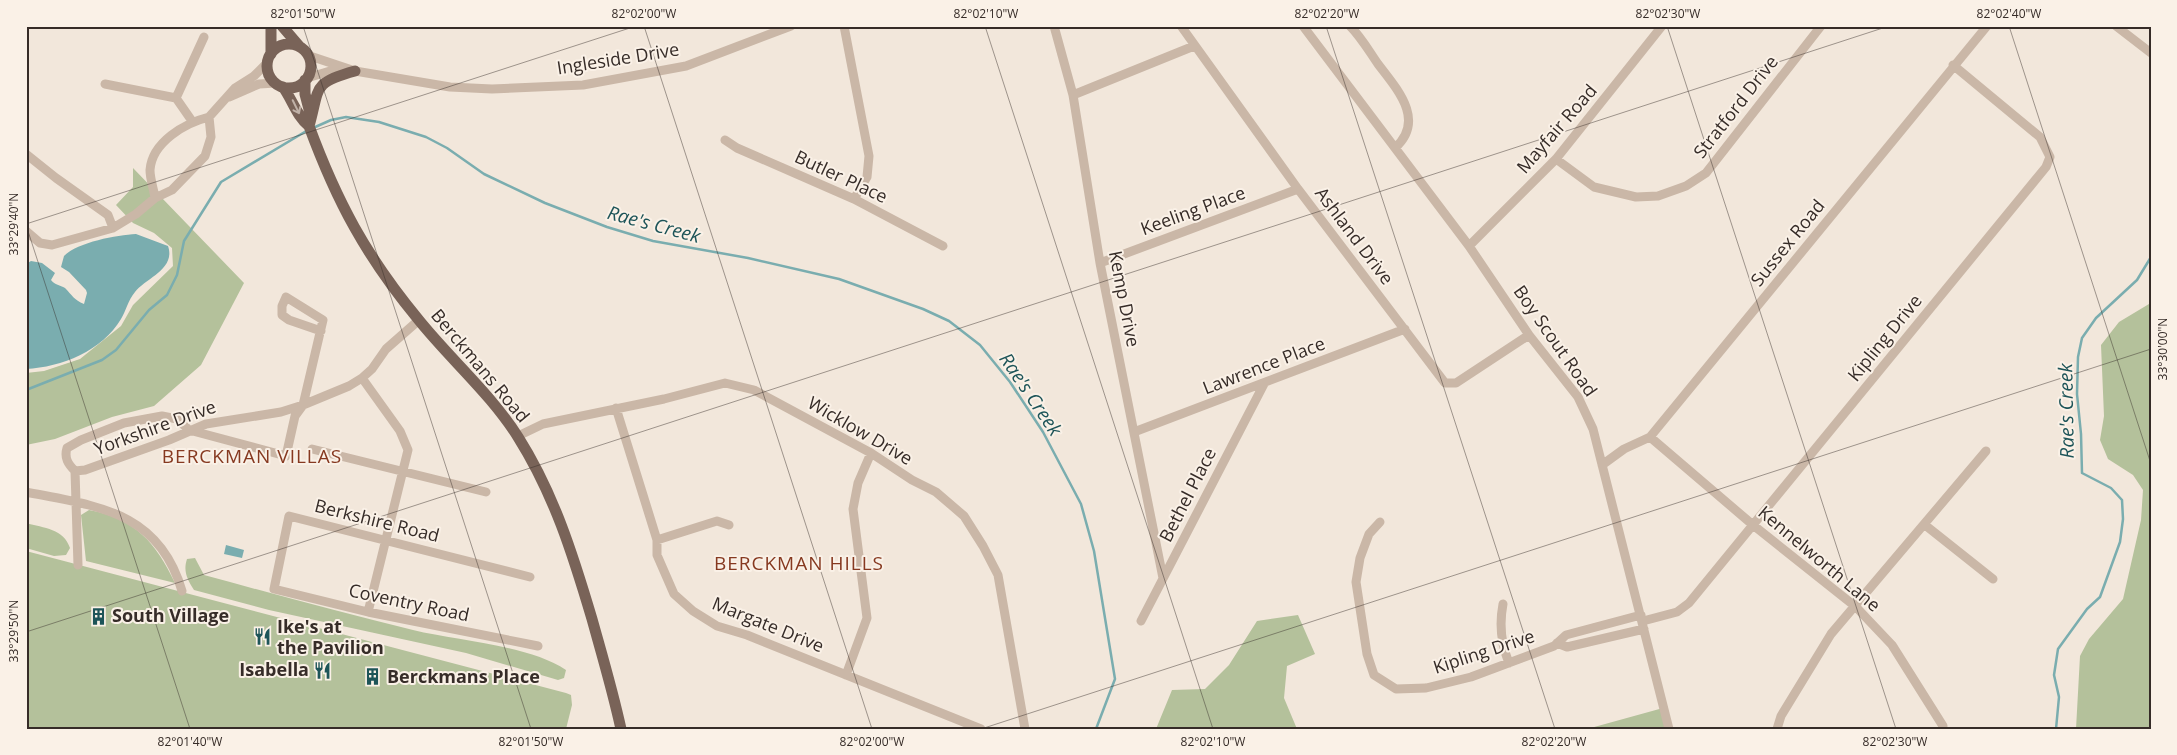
<svg xmlns="http://www.w3.org/2000/svg" width="2177" height="755" font-family="'Open Sans',sans-serif">
<style>
.green{fill:#b4c19b}
.water{fill:#7aadaf}
.lines{fill:none;stroke-linecap:round;stroke-linejoin:round}
.stream{stroke:#7aadaf;stroke-width:2.5}
.minor{stroke:#cab7a7;stroke-width:9}
.major{stroke:#796358;stroke-width:11}
.oneway{stroke:#c0b1a7}
.ticks{fill:none;stroke:#362c28;stroke-width:1;stroke-opacity:0.45}
.labels{text-anchor:middle;stroke-width:4;stroke-linejoin:round;paint-order:stroke}
.street-label{font-size:18px;fill:#362c28;stroke:#faf1e7}
.poi-label{font-size:18px;font-weight:bold;fill:#362c28;stroke:#faf1e7;text-anchor:start}
.water-label{font-size:19px;font-style:italic;fill:#1d5458;stroke:#faf1e7}
.neighbourhood-label{font-size:19px;letter-spacing:1px;fill:#863920;stroke:#faf1e7}
.neatline{fill:none;stroke:#362c28;stroke-width:2}
.ticks-label{font-size:12px;text-anchor:middle;fill:#362c28}
</style>
<rect width="100%" height="100%" fill="#f2e7db"/>
<path class="green" d="M133,168L244,283L201,365L154,406L112,417L55,439L26,445V373L44,371L80,359L121,326L133,305L173,266L172,248L154,233L133,223L116,205L133,187Z
M2149,304H2151V729H2076L2080,656L2089,639L2123,599L2141,520L2143,490L2133,475L2108,459L2100,440L2104,416L2101,345L2119,322Z
M89,510C136,519 156,543 175,583L86,561L81,515Z
M26,523C44,528 64,529 70,548L66,555L54,556L26,548Z
M26,551L566,693L571,695L572,705L566,729H26Z
M195,558L204,575C274,594 343,613 413,630C458,641 529,645 566,670L564,678L558,680L466,653L269,610L194,590C187,579 183,571 187,559Z
M1298,615L1315,654L1287,666L1284,698L1297,729H1156L1172,690L1205,689L1229,665L1257,621Z
M1663,708L1666,729H1587Z"/>
<path class="water" d="M136,234L168,246C176,269 146,278 135,292C128,300 126,311 121,319C102,351 62,367 26,369V264L31,261L42,263L55,273L51,280C55,285 60,285 65,288C72,295 74,300 84,304L87,293L86,290L69,272L61,267L64,256C78,242 117,235 136,234Z
M226,545L244,550L242,558L224,554Z"/>
<g class="lines">
<path class="stream" d="M313,128L331,120L346,117L379,122L426,137L447,148L484,174L545,203L607,227L653,241L748,258L839,279L923,309L949,321L980,345L1010,382L1043,432L1081,504L1094,551L1115,679L1096,729
M26,390L102,360L116,350L149,310L167,295L177,275L184,241L221,182L308,130
M2056,729L2059,697L2054,675L2058,649L2087,609L2100,597L2120,542L2123,519L2122,500L2111,488L2082,473L2081,434L2077,394L2078,357L2082,338L2096,318L2137,280L2151,257"/>
<path class="minor" d="M844,26L869,156L867,177L854,199
M1054,26L1073,95L1100,263L1163,578
M1181,26L1298,189L1445,383H1456L1529,335
M1303,26L1469,246L1529,335L1578,397L1593,429L1669,729
M1350,26C1361,37 1369,51 1378,64C1397,89 1426,120 1395,148
M2116,26L2151,53
M307,55L355,71L450,87L492,89L583,85L686,66L791,26
M307,78L330,71L342,70
M105,84L176,98
M1073,95L1194,46
M229,97L259,84L276,83
M209,117L235,88L254,76L268,62
M192,121L176,98L204,37
M725,140L737,148L854,199L943,246
M26,154L56,178L108,215L113,228
M1556,159L1594,187L1636,197L1658,196L1686,186L1706,173L1821,26
M155,198C154,190 150,179 150,170C152,142 185,123 209,117
M26,231L40,243L52,245L113,228L136,214L155,198L172,190L205,156L211,137L209,117
M1469,246L1556,159L1662,26
M1100,263L1298,189
M616,408L657,540V555L674,594L693,611L717,626L747,635L981,729
M1134,432L1405,329
M518,436L543,424L664,399L725,383L754,390L871,453L912,480L936,492L964,516L983,546L998,575L1025,729
M1650,437L1753,525L1856,607L1892,645L1943,726
M312,449L486,492
M1602,465L1624,449L1650,437L1987,26
M75,471C68,464 64,458 67,448L81,440L124,423L162,416L177,419L189,430L286,456L295,416L303,405L323,320L286,297L282,306V315L289,320L321,331
M26,492C97,506 159,511 182,591
M1380,522L1369,534L1360,558L1356,582L1367,654L1374,675L1396,689L1426,688L1471,677L1554,646L1566,635L1641,615
M1925,525L1993,579
M657,540L717,521L729,525
M78,565L75,471L85,470L169,440L206,424L281,412L303,405L349,386L362,378
M530,577L289,516L274,589L368,612L538,646
M1503,604C1499,625 1501,644 1509,663
M368,612L408,450L400,431L362,378L372,369L386,349L419,320
M1141,621L1264,384
M1643,621L1677,612L1689,603L2046,167L2050,157L2040,137L1953,65
M1557,643L1567,647L1644,629
M846,675L867,618L853,509L858,483L871,453
M1777,729L1781,716L1831,634L1986,451"/>
<path class="major" d="M271,26V54
M282,26L300,47
M267 66a22 22 0 1 1 44 0a22 22 0 1 1-44 0Z
M305,80V94L310,113
M283,87C292,99 297,117 309,126C337,202 366,256 418,319C450,359 491,394 518,437C554,494 573,555 592,619C602,655 613,692 621,729
M309,126C320,88 311,83 355,71"/>
</g>
<defs><path id="oneway-shaft" d="M-6 0H5M1.5-3L5.5 0L1.5 3" fill="none" stroke-width="1.6" stroke-linecap="round" stroke-linejoin="round" transform="scale(1.25)"/></defs>
<use class="oneway" href="#oneway-shaft" transform="translate(296 107) rotate(64)"/>
<path class="ticks" d="M303,26L531,729M644,26L872,729M985,26L1213,729M1326,26L1555,729M1667,26L1896,729M2009,26L2151,464M26,224L636,26M26,225L190,729M26,632L1889,26M981,729L2151,349"/>
<defs>
<symbol id="building-bare" viewBox="-9 -9 18 18"><path d="M-4-6H4V6H1V3H-1V6H-4ZM-2.5-4.3h1.7v1.8h-1.7ZM.8-4.3h1.7v1.8H.8ZM-2.5-1h1.7V.8h-1.7ZM.8-1h1.7V.8H.8Z" fill="#1d5458" stroke="#faf1e7" stroke-width="2.5" paint-order="stroke"/></symbol>
<symbol id="restaurant-bare" viewBox="-9 -9 18 18"><path d="M-5-6h1v4h1v-4h1v4h1v-4h1v5L-1.5 .5V6h-2V.5L-5-1ZM5-6V6H3V1.5H1.5Q1.5-4 5-6Z" fill="#1d5458" stroke="#faf1e7" stroke-width="2.5" paint-order="stroke"/></symbol>
</defs>
<g fill-rule="evenodd">
<use href="#building-bare" x="86" y="604" width="25" height="25"/>
<use href="#restaurant-bare" x="250" y="624" width="25" height="25"/>
<use href="#restaurant-bare" x="310" y="658" width="25" height="25"/>
<use href="#building-bare" x="360" y="664" width="25" height="25"/>
</g>
<g class="labels">
<g class="street-label">
<text transform="translate(618 59) rotate(-9)" y="6">Ingleside Drive</text>
<text transform="translate(1736 107) rotate(-52)" y="6">Stratford Drive</text>
<text transform="translate(1557 129) rotate(-49)" y="6">Mayfair Road</text>
<text transform="translate(841 177) rotate(25)" y="6">Butler Place</text>
<text transform="translate(1193 211) rotate(-20)" y="6">Keeling Place</text>
<text transform="translate(1354 236) rotate(53)" y="6">Ashland Drive</text>
<text transform="translate(1788 243) rotate(-51)" y="6">Sussex Road</text>
<text transform="translate(1124 299) rotate(79)" y="6">Kemp Drive</text>
<text transform="translate(1885 338) rotate(-51)" y="6">Kipling Drive</text>
<text transform="translate(1555 341) rotate(55)" y="6">Boy Scout Road</text>
<text transform="translate(480 366) rotate(50)" y="6">Berckmans Road</text>
<text transform="translate(1264 366) rotate(-21)" y="6">Lawrence Place</text>
<text transform="translate(155 428) rotate(-20)" y="6">Yorkshire Drive</text>
<text transform="translate(860 431) rotate(30)" y="6">Wicklow Drive</text>
<text transform="translate(1188 495) rotate(-63)" y="6">Bethel Place</text>
<text transform="translate(377 521) rotate(14)" y="6">Berkshire Road</text>
<text transform="translate(1819 559) rotate(40)" y="6">Kennelworth Lane</text>
<text transform="translate(409 603) rotate(12)" y="6">Coventry Road</text>
<text transform="translate(768 625) rotate(22)" y="6">Margate Drive</text>
<text transform="translate(1484 652) rotate(-18)" y="6">Kipling Drive</text>
</g>
<g class="poi-label">
<text x="112" y="622">South Village</text>
<text x="277" y="633">Ike's at<tspan x="277" dy="21">the Pavilion</tspan></text>
<text x="309" y="676" text-anchor="end">Isabella</text>
<text x="387" y="683">Berckmans Place</text>
</g>
<g class="water-label">
<text transform="translate(654 224) rotate(15)" y="7">Rae's Creek</text>
<text transform="translate(1031 394) rotate(56)" y="7">Rae's Creek</text>
<text transform="translate(2066 411) rotate(-91)" y="7">Rae's Creek</text>
</g>
<g class="neighbourhood-label">
<text x="252" y="463">BERCKMAN VILLAS</text>
<text x="799" y="570">BERCKMAN HILLS</text>
</g>
</g>
<rect width="2177" height="755" fill="none" stroke="#faf1e7" stroke-width="55"/>
<rect x="28" y="28" width="2122" height="700" class="neatline"/>
<g class="ticks-label">
<text x="303" y="18">82°01'50"W</text>
<text x="644" y="18">82°02'00"W</text>
<text x="986" y="18">82°02'10"W</text>
<text x="1327" y="18">82°02'20"W</text>
<text x="1668" y="18">82°02'30"W</text>
<text x="2009" y="18">82°02'40"W</text>
<text transform="translate(14 224) rotate(-90)" y="4">33°29'40"N</text>
<text transform="translate(2163 349) rotate(-90)" y="4">33°30'00"N</text>
<text transform="translate(14 631) rotate(-90)" y="4">33°29'50"N</text>
<text x="190" y="746">82°01'40"W</text>
<text x="531" y="746">82°01'50"W</text>
<text x="872" y="746">82°02'00"W</text>
<text x="1213" y="746">82°02'10"W</text>
<text x="1554" y="746">82°02'20"W</text>
<text x="1895" y="746">82°02'30"W</text>
</g>
</svg>
